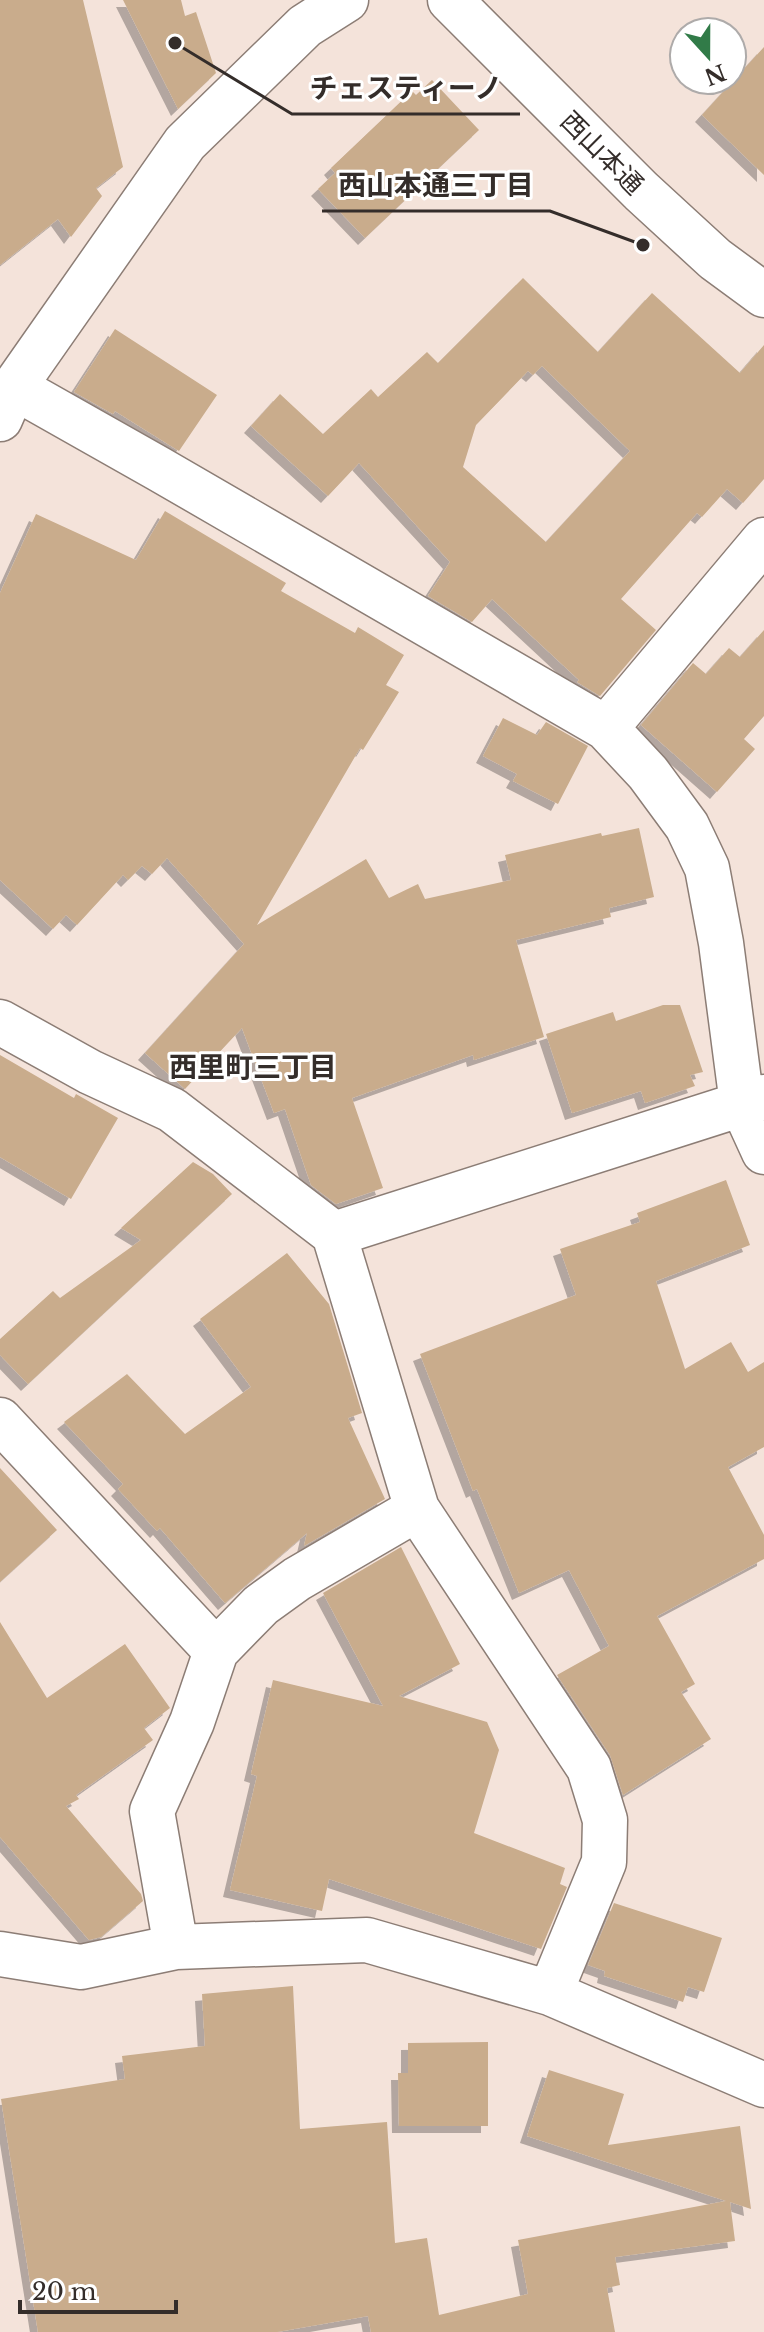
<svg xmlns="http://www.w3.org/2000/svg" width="764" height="2332" font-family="'Libre Baskerville','Noto Sans JP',serif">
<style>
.building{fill:#c9ac8c;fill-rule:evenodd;filter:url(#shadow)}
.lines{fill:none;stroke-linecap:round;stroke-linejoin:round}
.minor-casing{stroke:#8c7d75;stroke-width:47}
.minor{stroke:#fff;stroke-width:44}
.labels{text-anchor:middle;stroke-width:6;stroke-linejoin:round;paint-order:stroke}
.street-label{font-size:26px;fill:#342d2a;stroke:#fff}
.neighbourhood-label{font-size:28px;font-weight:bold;fill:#342d2a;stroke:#fff}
.leader{fill:none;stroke:#342d2a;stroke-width:3}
.callout-dot{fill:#342d2a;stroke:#fff;stroke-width:3}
.callout-label{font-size:28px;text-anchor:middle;font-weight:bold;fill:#342d2a;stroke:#fff;stroke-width:6;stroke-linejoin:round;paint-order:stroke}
</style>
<defs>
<filter id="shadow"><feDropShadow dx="-7" dy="7" stdDeviation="0" flood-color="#0004"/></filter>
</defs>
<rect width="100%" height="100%" fill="#f4e3da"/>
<path class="building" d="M0,0H83L123,167L96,188L102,196L71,237L58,219L0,265Z
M123,0H181L185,16L196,12L216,73L178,109Z
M764,47V175L702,115Z
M432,80L479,130L365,238L318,189L335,173L331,168L412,91L416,95Z
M523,278L598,352L652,293L740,373L764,345V479L743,503L727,489L702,517L697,513L621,599L656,630L600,696L577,682L579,680L492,599L472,622L428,596L450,562L359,463L328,496L251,426L280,394L323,434L371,389L378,397L427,352L438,363ZM542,366L630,451L546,542L463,467L476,425L528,371L533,375Z
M115,329L217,395L179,451L115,411L113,414L74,392Z
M165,511L286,583L281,591L355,633L358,627L404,655L386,685L399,692L363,750L360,748L257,925L366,859L389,898L418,884L425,899L511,880L505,855L601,833L602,836L639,828L654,897L609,908L611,917L516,940L544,1037L474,1060L473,1055L352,1098L383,1188L336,1204L311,1185L285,1109L274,1113L242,1028L185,1089L145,1053L244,944L167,858L152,874L142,866L128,880L123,875L77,925L66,915L53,929L0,880V593L36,514L136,560Z
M764,630V716L744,739L755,749L717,792L641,725L693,663L706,674L729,648L740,657Z
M503,718L537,735L546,722L588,746L558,804L513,781L517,774L483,756Z
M663,1005H680L703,1072L690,1075L695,1086L645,1103L641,1091L572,1113L546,1034L613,1012L616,1021Z
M0,1055L74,1098L76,1094L118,1118L71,1199L0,1157Z
M193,1162L213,1174L232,1194L28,1384L0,1355V1339L53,1291L60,1298L141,1240L121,1228Z
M726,1180L750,1245L656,1281L685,1369L731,1342L748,1372L764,1362V1447L728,1467L764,1535V1559L657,1616L695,1684L681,1692L711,1739L623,1795L610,1755L557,1675L609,1646L569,1570L519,1593L477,1489L473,1491L420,1354L576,1295L560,1249L640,1222L637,1213Z
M287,1253L329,1304L362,1413L348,1418L385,1499L304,1546L307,1533L225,1603L160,1528L157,1531L118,1489L123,1484L64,1422L127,1374L185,1434L251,1387L200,1319Z
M0,1468L57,1530L0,1582Z
M401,1547L460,1664L399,1696L487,1722L499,1750L474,1833L565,1868L560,1884L567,1887L541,1949L329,1879L322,1911L230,1890L257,1776L251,1774L273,1680L383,1706L323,1593Z
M0,1622L47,1698L125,1644L170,1708L144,1728L153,1740L76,1795L79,1799L66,1806L141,1894L143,1901L101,1937L89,1940L0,1837Z
M614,1903L722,1938L704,1992L688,1987L683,2002L604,1976L605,1971L588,1965Z
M293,1986L300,2129L387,2122L395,2243L427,2238L439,2315L528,2294L518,2240L726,2201L527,2136L549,2070L624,2094L608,2145L740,2126L751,2209L730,2202L735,2241L615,2257L620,2285L607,2288L615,2332H371L368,2316L277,2332H38L1,2099L125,2079L122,2056L205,2046L202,1994Z
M488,2042V2126H399L398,2073H408V2043Z"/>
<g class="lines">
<defs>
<path id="minor" d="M450,0L641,191L715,259L764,295
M14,387L159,469L606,728L648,773L687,826L707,868L721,943L742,1104L764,1152
M0,419L14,387L185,143L305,26L346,0
M606,728L764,540
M0,1022L90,1072L172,1110L334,1234L417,1509L589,1768L605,1820L604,1862L550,1993
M334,1234L764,1097
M0,1420L216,1651
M176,1947L152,1811L192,1722L216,1651L261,1605L297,1579L417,1509
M0,1954L81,1967L176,1947L367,1940L550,1993L764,2085"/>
</defs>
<use href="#minor" class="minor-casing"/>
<use href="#minor" class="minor"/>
</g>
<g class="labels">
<g class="street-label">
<text transform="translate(602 153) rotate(45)" y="9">西山本通</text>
</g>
<g class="neighbourhood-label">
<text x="253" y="1077">西里町三丁目</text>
</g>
</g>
<path class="leader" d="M175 43L292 114H520M643 245L550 211H322"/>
<g class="callout-dot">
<circle cx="175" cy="43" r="8"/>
<circle cx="643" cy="245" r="8"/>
</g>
<g class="callout-label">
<text x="406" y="98">チェスティーノ</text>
<text x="436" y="195">西山本通三丁目</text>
</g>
<g transform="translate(708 56) rotate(159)"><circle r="38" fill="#ffffff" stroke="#aeabaa" stroke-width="2"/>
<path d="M0-6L14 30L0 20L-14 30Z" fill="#317b48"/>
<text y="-12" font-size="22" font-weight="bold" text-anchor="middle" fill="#342d2a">N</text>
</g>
<path d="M20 2300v12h156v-12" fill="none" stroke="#342d2a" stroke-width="4"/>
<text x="32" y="2300" font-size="24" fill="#342d2a" stroke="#ffffff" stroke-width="6" paint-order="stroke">20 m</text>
</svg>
